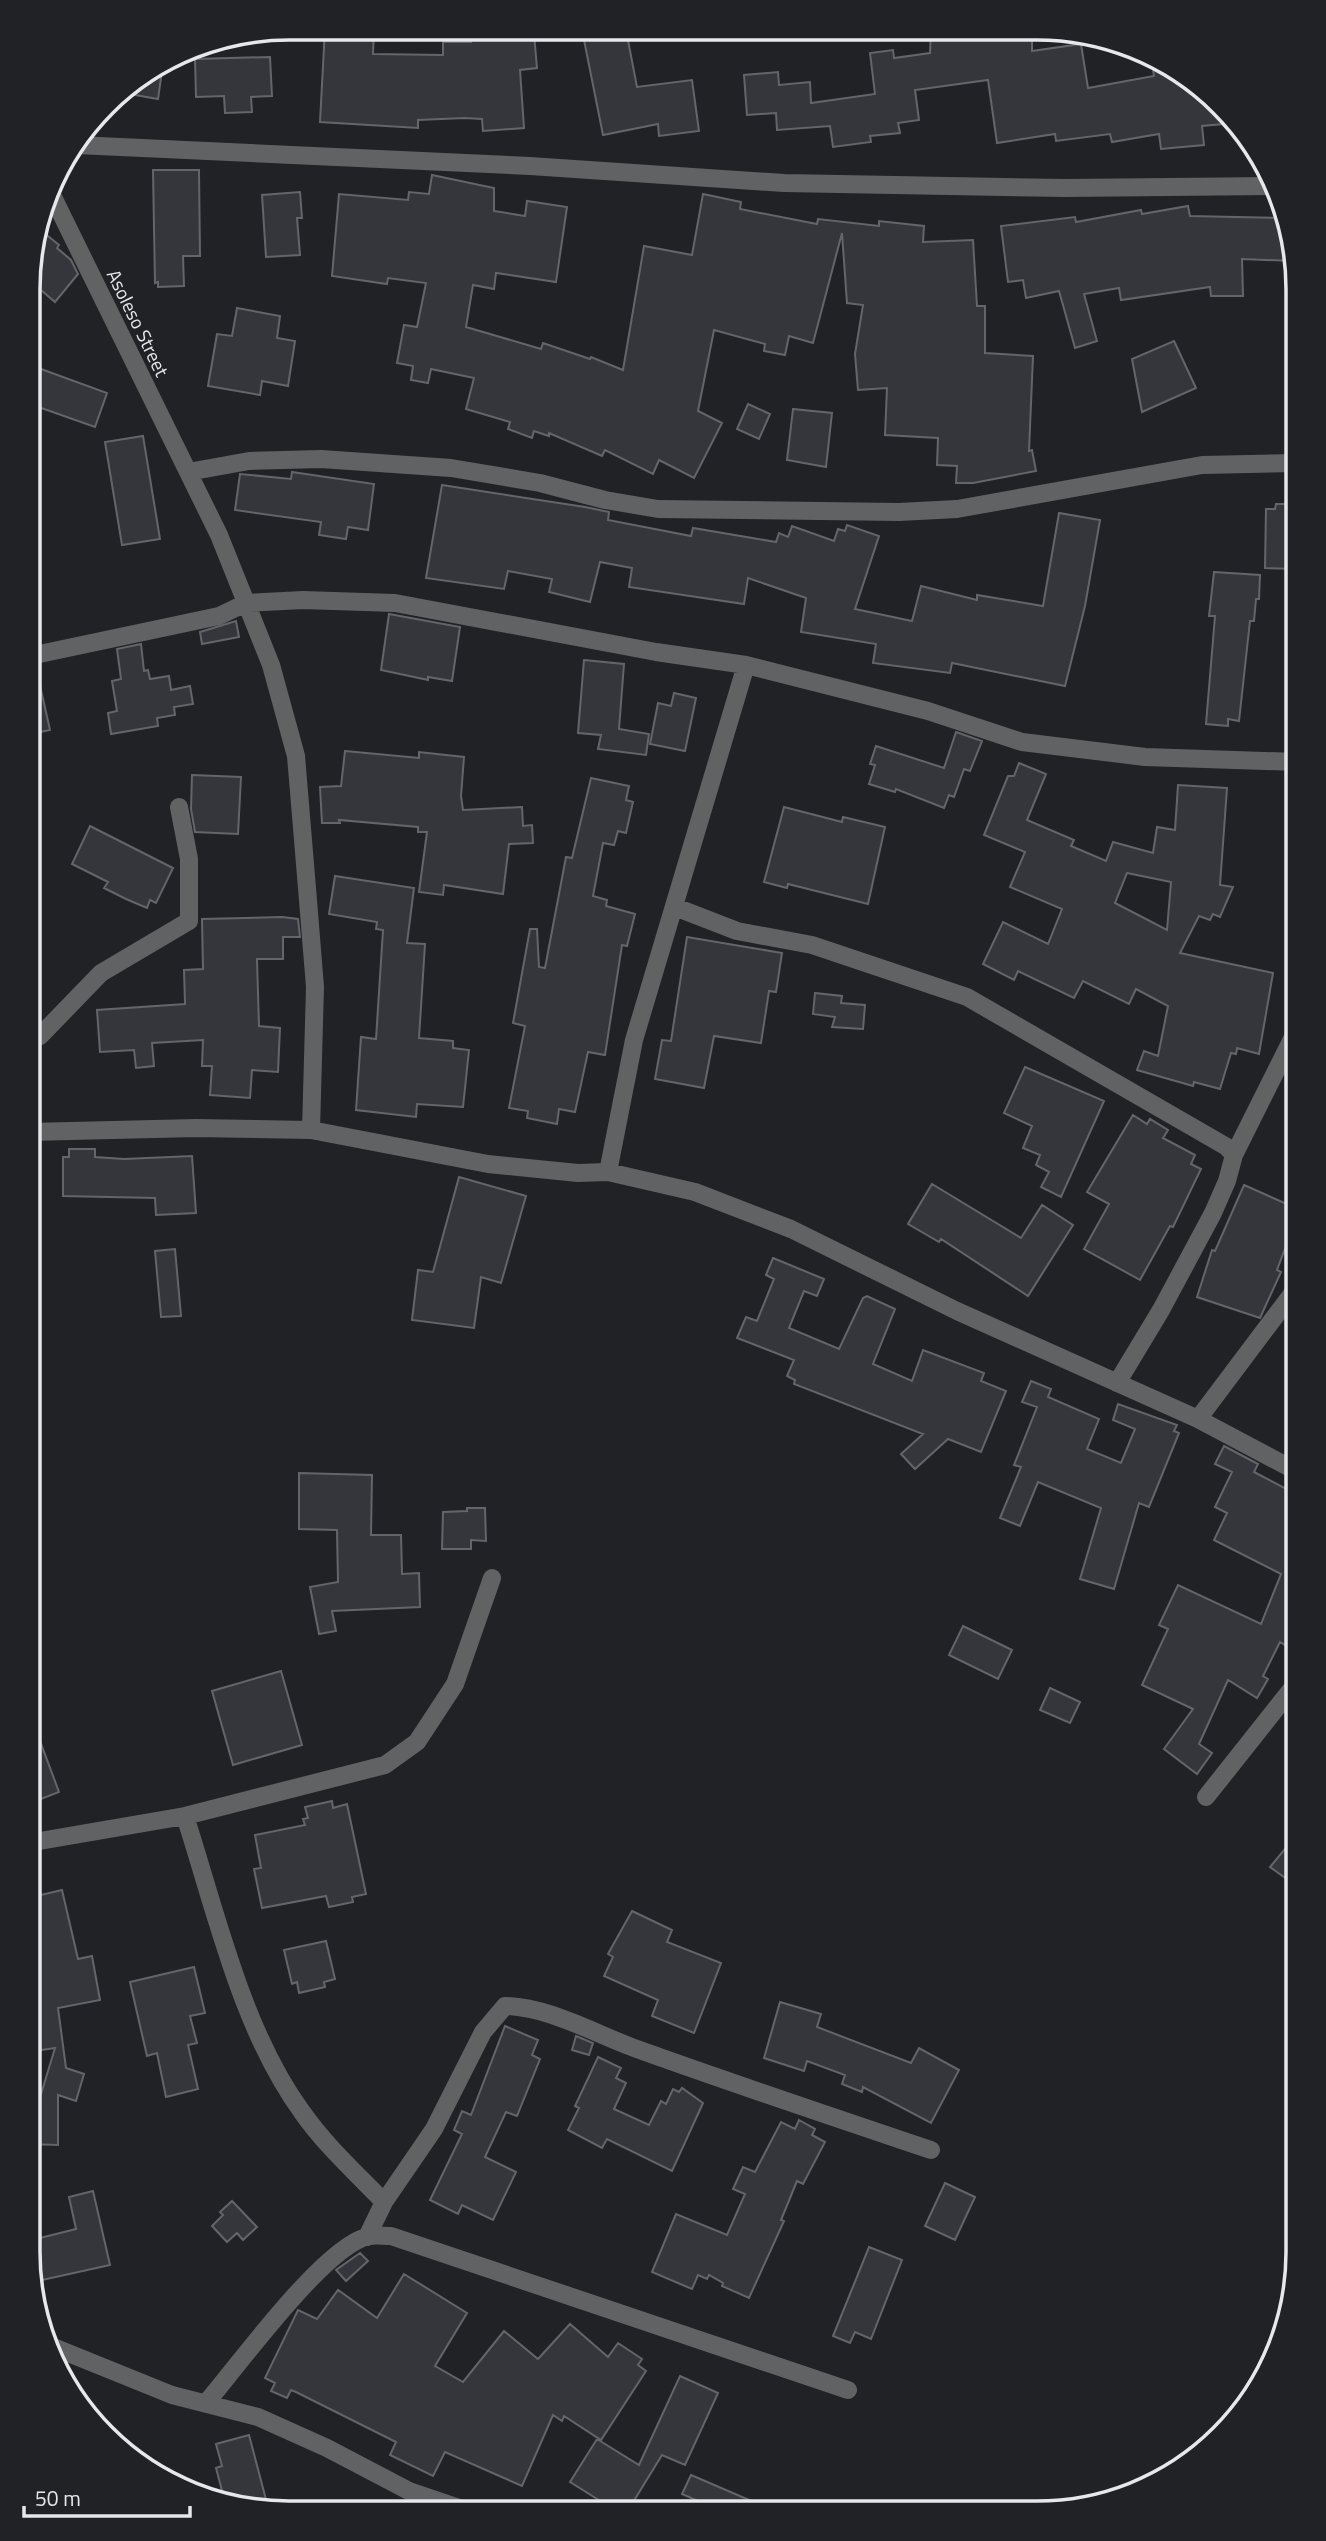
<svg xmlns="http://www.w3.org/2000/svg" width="1326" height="2541" font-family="'Titillium Web',sans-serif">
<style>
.building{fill:#34363b;stroke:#63656a;stroke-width:2;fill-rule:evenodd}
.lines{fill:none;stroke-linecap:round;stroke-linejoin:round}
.street{stroke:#616264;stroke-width:18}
.labels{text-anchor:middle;stroke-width:5;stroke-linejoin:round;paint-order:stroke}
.street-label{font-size:19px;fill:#e7e8eb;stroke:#212226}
.rim{fill:none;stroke:#e7e8eb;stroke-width:3.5}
</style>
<rect width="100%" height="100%" fill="#212226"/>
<path class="building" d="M325,28L374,29L373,54L443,55V42H471L470,36L534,34L537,68L520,70L524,128L483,131L482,119L465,118L418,120V128L320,122Z
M582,30H626L637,87L692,80L699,131L659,136L658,124L603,135Z
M931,32L1032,33V51L1081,44L1088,88L1154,76L1153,69L1171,67L1209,93L1236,123L1202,126L1204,145L1161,149L1159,134L1112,142L1110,134L1056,141L1055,134L997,143L988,80L915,90L919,120L898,123L900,133L870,136L871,142L833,147L830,126L777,130L776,113L747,115L744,75L778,72L779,85L810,82L811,103L875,94L870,53L893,50L894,58L930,53Z
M270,57L272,96L251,97L252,112L225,113L224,96L196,97L195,59Z
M163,64L158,99L118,92L136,81Z
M153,170H199L200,256H183L184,286L158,287V282L155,283Z
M432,175L494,188V211L525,216L527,201L567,207L556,282L496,273L494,289L473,285L466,327L541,349L543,343L590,359L591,357L623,370L644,246L692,255L703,194L741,202L740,209L817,224L818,219L879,226V221L924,226L923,242L973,240L977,306H985V353L1033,356L1029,451L1032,450L1036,471L973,483H956L957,466L937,465L938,438L885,435L887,388L858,390L855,354L863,305L847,303L842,233L813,343L789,336L785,355L764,351L765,344L714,330L698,411L722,423L694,478L659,460L653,474L605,450L602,456L549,433V436L534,431L532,438L508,429L510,422L466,409L474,378L431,369L428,383L411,380L413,366L397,363L404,325L417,327L426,283L388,278L387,284L332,276L339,194L408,200L409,192L429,194Z
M300,192L302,218H297L300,255L266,257L262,195Z
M1188,206L1190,216L1286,218L1293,261L1242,259L1243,296H1211L1210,287L1121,300L1119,288L1084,294L1097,341L1075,348L1059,291L1026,298L1023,280L1008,282L1001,226L1075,217L1076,222L1141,210L1142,214Z
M38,228L59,245L57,248L71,260L78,274L55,302L35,285L40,279L30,271V256Z
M237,308L280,316L277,338L295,341L288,386L262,381L260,395L208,386L217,334L232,336Z
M1174,341L1196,388L1142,412L1132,359Z
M30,365L107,393L95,427L30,404Z
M748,404L770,414L759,439L737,429Z
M793,409L832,413L826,467L787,460Z
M143,436L160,539L122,545L105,442Z
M292,472L374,484L368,530L348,527L346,539L319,535L321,522L235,510L240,474L291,479Z
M442,485L585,507L609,512L608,520L691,536L693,528L776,542L779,533L788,537L792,526L834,541L838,529L845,531L847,525L879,536L855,609L912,621L921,586L977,600V595L1043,606L1059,513L1100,520L1085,606L1065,686L952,663L950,673L873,663L876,644L801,632L806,598L748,578L744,604L629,587L632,568L600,562L590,602L549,592L552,579L508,571L504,589L426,578Z
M1276,504H1297L1298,569L1265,568L1266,509H1275Z
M1214,572L1260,575L1259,599H1256L1254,621H1250L1239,721L1228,719V726L1206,724L1215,616H1209Z
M389,614L460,627L452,681L428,677V680L381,670Z
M236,621L239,637L202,644L200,632Z
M141,644L144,671L148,670L150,679L169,676L171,690L190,686L193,704L174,707L175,715L157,718L158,726L111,734L108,713L117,711L112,681L121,679L117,649Z
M584,660L624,664L619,729L649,734L646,755L598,749L601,735L578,733Z
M30,672H37L50,730L30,734Z
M674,693L696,698L685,751L650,744L658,703L671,706Z
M956,732L982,741L970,771L964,769L954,797L949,795L944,808L896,789L895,792L869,784L875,765L870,764L876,746L944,768Z
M345,751L419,758V752L464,757L461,796L463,810L522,807L523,826L532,825L533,843L509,844L503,894L444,885L443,895L419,892L427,832H418V827L339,820L340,823H322L320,787L341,786Z
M1019,763L1046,774L1027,820L1074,840L1071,846L1106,861L1113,842L1153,853L1157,827L1175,830L1178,785L1227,788L1220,885L1233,887L1220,917L1213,914L1210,920L1199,916L1180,953L1273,973L1259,1054L1237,1048L1236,1054L1231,1053L1220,1089L1194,1082L1193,1086L1137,1070L1144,1051L1158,1056L1168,1006L1136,989L1129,1004L1083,981L1074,998L1018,971L1014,980L983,964L1003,922L1048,944L1062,909L1010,887L1025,852L984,835L1008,776H1014ZM1127,873L1171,882L1167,930L1115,903Z
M192,775L241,777L238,834L195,832L191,809Z
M591,778L629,786L626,800L633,802L626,833L618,831L614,845L603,843L593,896L607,900L606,906L635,914L627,946L622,945L605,1055L588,1052L575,1112L559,1109L557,1124L527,1118L528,1111L509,1108L525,1026L513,1023L530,929H537L539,967L545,968L566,857L572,858Z
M784,807L842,822L843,817L885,827L868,904L788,884L787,888L764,882Z
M90,826L173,868L156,903L150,900L147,908L126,899L104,888L108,882L72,864Z
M335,876L414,888L407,943L425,944L419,1038L453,1041V1048L469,1050L463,1107L417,1104L416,1117L356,1110L361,1037L376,1039L383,930L376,929L377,922L329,914Z
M282,917L298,919L300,937H283V959H257L259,1026L280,1028L278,1072L252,1070L250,1098L210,1095L212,1066H202L203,1040L152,1043L154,1066L136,1068L134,1050L100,1052L97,1010L185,1004L184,970L203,969L202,919Z
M687,937L782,953L776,992L769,991L761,1043L714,1036L704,1088L655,1079L662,1040L671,1041Z
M815,993L842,996L841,1003L865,1005L863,1029L832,1027L835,1017L813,1014Z
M1025,1067L1104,1101L1061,1197L1041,1187L1049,1172L1036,1165L1040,1155L1023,1148L1032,1126L1004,1113Z
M1133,1115L1147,1124L1150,1119L1168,1130L1163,1138L1195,1155L1191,1164L1201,1169L1173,1227L1170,1226L1140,1280L1084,1249L1109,1204L1087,1192Z
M69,1149H95V1157L124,1159L192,1156L196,1213L156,1215L155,1198L63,1196V1157H69Z
M459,1177L526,1196L501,1283L481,1277L474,1328L412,1320L418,1270L433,1272Z
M932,1184L1021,1238L1042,1205L1073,1225L1028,1296L941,1239L939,1242L908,1224Z
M1244,1185L1298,1209V1227L1292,1240L1289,1238L1277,1270L1281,1272L1260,1318L1197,1297L1212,1250L1215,1251Z
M175,1249L181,1316L161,1317L155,1251Z
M773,1258L824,1279L817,1296L804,1291L789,1328L839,1349L863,1298L867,1296L895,1309L873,1364L912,1381L923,1350L984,1373L981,1381L1006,1391L981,1452L948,1439L915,1469L901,1454L923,1434L794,1384L795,1380L787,1376L794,1360L737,1338L746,1317L757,1321L774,1279L766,1275Z
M1031,1381L1051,1389L1048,1397L1099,1419L1087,1449L1121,1463L1135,1429L1113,1420L1118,1404L1177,1425L1174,1431L1179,1433L1149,1507L1139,1503L1114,1589L1080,1579L1101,1508L1038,1482L1020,1526L1000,1518L1021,1467L1014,1465L1037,1407L1022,1402Z
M1224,1446L1258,1464L1254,1472L1298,1495V1621L1285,1645L1280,1642L1263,1676L1268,1679L1257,1698L1228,1680L1199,1744L1212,1753L1197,1774L1164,1749L1193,1709L1142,1685L1168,1629L1159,1625L1178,1585L1261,1624L1281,1574L1214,1540L1227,1513L1215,1507L1232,1472L1215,1464Z
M299,1473L372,1475L371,1535H401L402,1574L419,1573L420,1607L332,1611L336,1631L319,1634L310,1587L338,1582L337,1530L299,1529Z
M467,1508H485L486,1541L471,1540V1549H442L443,1512L467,1511Z
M963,1626L1012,1650L998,1679L949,1655Z
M281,1671L302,1745L233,1765L212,1691Z
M1050,1688L1080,1702L1070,1723L1040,1710Z
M30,1714L59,1792L28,1804L29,1715Z
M332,1801L333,1808L347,1804L366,1894L352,1897L353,1902L329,1907L326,1896L262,1908L254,1869L261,1868L255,1835L305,1825L303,1819L308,1818L305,1807Z
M1298,1833V1887L1270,1867Z
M62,1890L78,1959L92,1956L100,2000L58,2008L66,2068L84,2074L76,2101L58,2095V2145L28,2144V2104H38L55,2048L28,2052V1898Z
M632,1911L672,1930L667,1942L721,1963L694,2033L652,2016L658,2000L604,1976L613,1957L608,1954Z
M326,1941L335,1979L324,1982L325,1987L299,1993L297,1982L292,1984L284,1950Z
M194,1967L205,2013L190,2016L197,2043L188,2045L198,2089L166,2097L157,2053L147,2056L130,1982Z
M780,2002L821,2014L817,2027L911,2063L919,2048L959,2070L931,2123L863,2087L862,2092L842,2084L845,2075L807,2061L804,2071L764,2058Z
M505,2026L538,2040L532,2055L540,2059L517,2116L506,2112L485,2157L516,2172L493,2220L462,2205L458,2214L430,2200L462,2134L454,2130L462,2111L471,2115Z
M576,2036L593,2043L589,2055L572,2050Z
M598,2057L621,2068L616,2078L626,2083L614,2109L649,2125L661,2101L666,2104L673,2089L679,2092L682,2088L703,2103L672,2171L607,2139L602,2148L568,2130L579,2108L575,2106Z
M799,2120L815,2129L812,2135L825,2142L803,2184L797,2181L781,2220L784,2221L749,2298L722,2286L723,2283L709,2275L707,2279L698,2275L692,2289L652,2272L676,2214L727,2235L745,2194L733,2189L743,2167L755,2172L781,2122L795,2129Z
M945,2183L975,2197L955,2240L925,2226Z
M93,2191L110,2265L33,2282L28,2241L76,2229L69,2197Z
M232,2201L257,2227L243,2240L237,2233L227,2242L212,2226L223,2215L220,2212Z
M869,2247L902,2260L871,2339L855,2332L850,2343L833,2336Z
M360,2253L368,2261L346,2281L336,2270Z
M404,2274L467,2313L435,2366L463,2382L504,2331L538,2359L570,2324L608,2357L618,2343L642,2359L638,2365L646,2371L601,2440L564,2416L562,2421L553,2415L522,2486L445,2452L433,2476L390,2455L396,2442L296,2392L291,2390L287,2398L271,2391L275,2383L265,2378L298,2310L317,2319L338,2290L377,2318Z
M680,2376L718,2393L685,2465L662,2455L627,2512H618L570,2482L597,2439L639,2465Z
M249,2435L269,2511H255L225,2502L216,2468L222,2466L216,2444Z
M691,2475L777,2512H723L682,2494Z"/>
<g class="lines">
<path class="street" d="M77,145L530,166L784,183L1065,188L1274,186
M50,191L219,535L271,665L296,756L307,888L315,987L311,1130
M188,472L249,461L321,459L451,468L540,483L605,500L658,509L899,512L957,509L1202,465L1298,463
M30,656L219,616L246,603L303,600L395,603L656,652L746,665L928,711L1022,742L1145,757L1298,762
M675,907L737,931L812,945L967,997L1227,1147L1234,1155
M29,1040L40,1036L101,973L189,921V859L179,807
M29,1132L196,1128L311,1130L488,1164L578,1173L608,1172L695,1192L791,1229L957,1311L1198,1419L1298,1472
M608,1172L634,1040L746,665
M1117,1383L1161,1310L1213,1213L1227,1181L1234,1155L1298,1027
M1198,1419L1298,1286
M1206,1797L1298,1681
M185,1816C216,1912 242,2030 302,2112C325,2145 356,2173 384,2202
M28,1843L185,1816L385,1765L417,1742L455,1684L492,1578
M367,2237L384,2202L434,2129L483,2032L505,2006C550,2007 595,2034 637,2049C734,2084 833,2117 931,2150
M46,2344L172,2395L258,2417L327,2448L409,2491L468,2511
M206,2403C238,2366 324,2246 369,2236C375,2235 384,2236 391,2236L848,2390"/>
</g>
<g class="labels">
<g class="street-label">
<text transform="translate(138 323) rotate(64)" y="7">Asoleso Street</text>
</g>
</g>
<path d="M0 0H1326V2541H0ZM289 40H1037A249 249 0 0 1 1286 289V2252A249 249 0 0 1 1037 2501H289A249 249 0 0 1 40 2252V289A249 249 0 0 1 289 40Z" fill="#212226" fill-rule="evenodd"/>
<path class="rim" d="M289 40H1037A249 249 0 0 1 1286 289V2252A249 249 0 0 1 1037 2501H289A249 249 0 0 1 40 2252V289A249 249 0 0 1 289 40Z"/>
<path d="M24 2506v10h166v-10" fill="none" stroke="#e7e8eb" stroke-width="3.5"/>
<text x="35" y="2506" font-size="21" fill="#e7e8eb" stroke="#212226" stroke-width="5" paint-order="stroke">50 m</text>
</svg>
